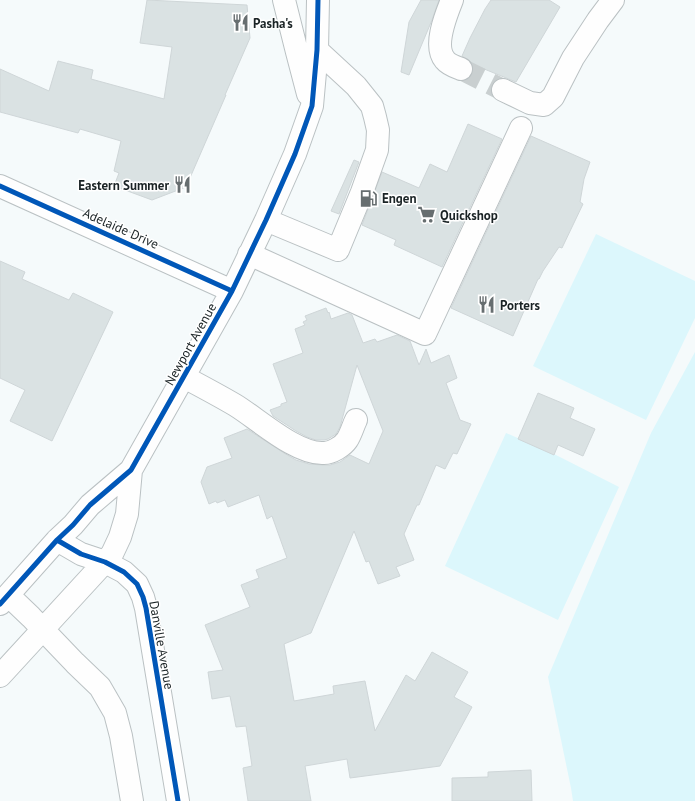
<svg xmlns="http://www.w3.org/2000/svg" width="695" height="801" font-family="'PT Sans',sans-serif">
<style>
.green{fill:#dcf7fc}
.building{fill:#dae2e3;stroke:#cfd6d8}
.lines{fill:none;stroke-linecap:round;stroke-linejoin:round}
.minor-tunnel{stroke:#c9cfd0;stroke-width:22;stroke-dasharray:22 11;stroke-linecap:butt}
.minor-casing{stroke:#bac1c3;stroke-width:24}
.minor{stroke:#fefefe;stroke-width:22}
.cycleway-casing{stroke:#fff;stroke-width:8}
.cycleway{stroke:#0057b8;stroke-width:5}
.labels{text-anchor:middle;stroke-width:3;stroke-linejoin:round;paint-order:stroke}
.poi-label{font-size:13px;font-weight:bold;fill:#1a2325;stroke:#fff;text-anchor:start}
.street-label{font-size:13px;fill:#1a2325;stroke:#fff}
</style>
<rect width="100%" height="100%" fill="#f5fafb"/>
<path class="green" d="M596,234L695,281V318L646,420L533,366Z
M695,352V801H573L571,788L548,677L651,433Z
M506,433L552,453L619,487L558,620L445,566Z"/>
<path class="building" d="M147,0L247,5L250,38L225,95H226L186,187L152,200L114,186L119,173L114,171L121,141L80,129L78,133L0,112V69L49,91L58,61L93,70L91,79L164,99L172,47L140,43Z
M421,0H439L432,20L409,75L401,72L409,22Z
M491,0H549L560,7L516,82L472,64L470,61L462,56L470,38L485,9Z
M468,124L502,139L442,267L394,245L396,240L362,225L382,172L419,188L430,164L447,172Z
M531,136L590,162L584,179L580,202L583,204L562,248L559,247L543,271L539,279H538L513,336L451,308Z
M354,160L359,162L339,214L331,211Z
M0,261L25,272L22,279L69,300L73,293L113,312L52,441L10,421L25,390L0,378Z
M326,308L328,313L329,312L331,319L348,313L352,315L363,343L375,339L377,342L397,335L410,341L419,365L426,349L431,363L449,355L457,378L446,383L460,420L471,424L457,454L453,453L445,469L436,465L419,505H417L404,534L414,560L396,567L400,576L378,584L369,561L366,562L354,531L311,633L284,644L294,701L334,694L333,686L365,681L375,731L406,675L415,681L432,652L468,672L454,697L472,707L440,766L350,778L347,759L305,766L311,801H248L243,768L252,766L246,726L236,727L230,696L212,699L208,672L223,670L205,625L250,607L241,585L259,578L256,570L287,558L272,516L267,519L259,495L228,507L225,500L217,503L216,501L209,504L201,482L207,467L232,458L224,438L247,429L284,453L296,460L309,464L323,465H330L340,462L350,455L369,464L383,431L357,365L340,427L336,434L328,439L324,440H316L307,437L296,431L273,416L270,410L281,406V404L287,402L273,364L303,353L295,329L305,325L303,322L307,320L305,316Z
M538,393L574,408L570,418L595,429L583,456L558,445L554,455L518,439Z
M531,770L532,801H452V778L488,777V772Z"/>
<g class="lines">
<path class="minor-tunnel" d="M461,69L503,90"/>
<defs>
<path id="minor" d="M284,0L297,52L308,94
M452,0C446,15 433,46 445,60C449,65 456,67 461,69
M503,90L530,103L544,105L553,97L573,58L598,20L613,0
M0,186L232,291
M266,220L338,250L362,192L377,150L378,130L375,117L372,106L356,86L317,50
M249,254L425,334L521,128
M184,377C201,386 218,395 235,405C258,419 297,455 324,453C332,453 343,446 347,440C351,434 353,426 356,420
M57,540L81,554L105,562L124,572L137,584L143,597L146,608L178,801
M8,595L31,617L75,663L100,687L115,713L121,736L132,801
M0,604L57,540L73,525L90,505L131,470L232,291L266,220L295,154L312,106L317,50L318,0
M0,676L112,554L120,537L127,514L131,470"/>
</defs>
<use href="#minor" class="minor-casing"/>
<use href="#minor" class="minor"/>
<defs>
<path id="cycleway" d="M0,186L232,291
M57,540L81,554L105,562L124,572L137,584L143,597L146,608L178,801
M0,604L57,540L73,525L90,505L131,470L232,291L266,220L295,154L312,106L317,50L318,0"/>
</defs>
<use href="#cycleway" class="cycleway-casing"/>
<use href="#cycleway" class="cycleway"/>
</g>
<defs>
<symbol id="restaurant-bare" viewBox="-9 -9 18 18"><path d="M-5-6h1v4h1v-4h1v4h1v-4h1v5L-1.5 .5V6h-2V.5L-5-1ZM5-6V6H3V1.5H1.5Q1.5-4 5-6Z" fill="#676e70" stroke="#fff" stroke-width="2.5" paint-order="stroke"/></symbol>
<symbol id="fuel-bare" viewBox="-9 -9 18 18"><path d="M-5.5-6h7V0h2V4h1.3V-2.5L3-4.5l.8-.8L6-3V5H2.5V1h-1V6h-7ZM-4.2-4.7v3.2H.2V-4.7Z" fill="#676e70" stroke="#fff" stroke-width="2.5" paint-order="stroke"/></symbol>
<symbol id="supermarket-bare" viewBox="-9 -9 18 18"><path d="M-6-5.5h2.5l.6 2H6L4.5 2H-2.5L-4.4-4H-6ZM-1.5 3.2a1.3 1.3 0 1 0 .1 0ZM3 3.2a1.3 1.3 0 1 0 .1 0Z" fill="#676e70" stroke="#fff" stroke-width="2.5" paint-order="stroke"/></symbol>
</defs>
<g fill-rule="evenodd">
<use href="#restaurant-bare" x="228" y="10" width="25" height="25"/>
<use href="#restaurant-bare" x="170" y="172" width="25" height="25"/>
<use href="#fuel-bare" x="356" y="186" width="25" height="25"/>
<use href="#supermarket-bare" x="414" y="202" width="25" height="25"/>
<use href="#restaurant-bare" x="474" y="292" width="25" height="25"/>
</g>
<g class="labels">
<g class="poi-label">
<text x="253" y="28">Pasha's</text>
<text x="169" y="190" text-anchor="end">Eastern Summer</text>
<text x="382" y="203">Engen</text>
<text x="440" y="220">Quickshop</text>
<text x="500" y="310">Porters</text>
</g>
<g class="street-label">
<text transform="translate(121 228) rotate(24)" y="5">Adelaide Drive</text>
<text transform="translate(190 344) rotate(-61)" y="5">Newport Avenue</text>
<text transform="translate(162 645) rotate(80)" y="5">Danville Avenue</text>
</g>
</g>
</svg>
